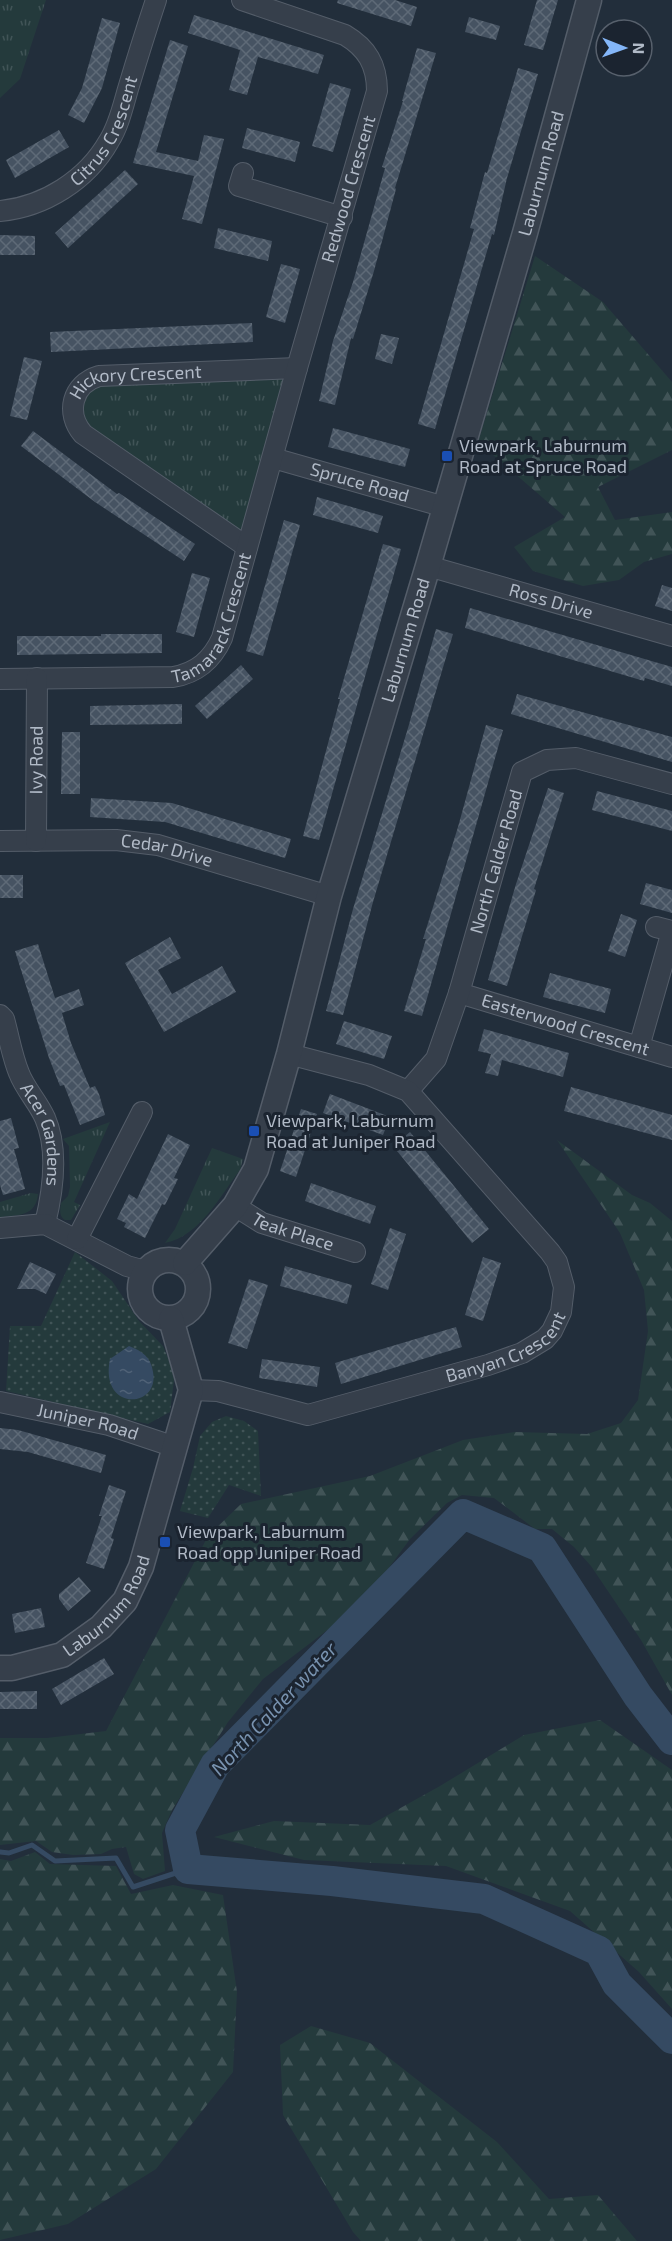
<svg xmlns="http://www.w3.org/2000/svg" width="672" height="2241" font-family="'Exo 2',sans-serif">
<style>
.grass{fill:url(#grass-tufts)}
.forest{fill:url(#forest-firs)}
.park{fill:url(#park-dots)}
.water{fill:url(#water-ripples)}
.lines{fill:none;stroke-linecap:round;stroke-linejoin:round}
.stream{stroke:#354a62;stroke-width:5}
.river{stroke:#354a62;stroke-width:30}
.building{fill:url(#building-cross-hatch)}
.minor-casing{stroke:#545d69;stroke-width:22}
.tertiary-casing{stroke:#545d69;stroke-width:27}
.minor{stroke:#363f4b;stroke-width:20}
.tertiary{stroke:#363f4b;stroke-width:24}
.transit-dot{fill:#1a4fb4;stroke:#1b2430;stroke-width:2}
.labels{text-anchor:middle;stroke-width:6;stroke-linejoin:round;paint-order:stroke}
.street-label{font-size:18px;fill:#b1bac7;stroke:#1b2430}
.poi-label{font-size:18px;fill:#b1bac7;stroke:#1b2430;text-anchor:start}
.water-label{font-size:20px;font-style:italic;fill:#7892af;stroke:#1b2430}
</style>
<defs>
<pattern id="grass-tufts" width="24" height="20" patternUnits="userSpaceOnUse" patternTransform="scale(1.5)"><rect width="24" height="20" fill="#243a3c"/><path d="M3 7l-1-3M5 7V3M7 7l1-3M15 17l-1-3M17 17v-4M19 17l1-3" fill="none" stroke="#415457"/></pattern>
<pattern id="forest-firs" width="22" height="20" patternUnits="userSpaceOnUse" patternTransform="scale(1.5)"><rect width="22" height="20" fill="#243a3c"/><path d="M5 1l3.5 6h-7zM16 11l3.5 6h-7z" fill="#415457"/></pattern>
<pattern id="park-dots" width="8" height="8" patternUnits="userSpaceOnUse" patternTransform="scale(1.5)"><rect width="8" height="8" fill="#243a3c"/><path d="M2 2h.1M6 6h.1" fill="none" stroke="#415457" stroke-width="1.8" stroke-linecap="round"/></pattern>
<pattern id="water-ripples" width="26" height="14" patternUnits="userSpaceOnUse" patternTransform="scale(1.5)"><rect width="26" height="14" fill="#354a62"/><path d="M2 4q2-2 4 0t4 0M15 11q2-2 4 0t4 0" fill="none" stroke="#506277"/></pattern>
<pattern id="building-cross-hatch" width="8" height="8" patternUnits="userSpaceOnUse" patternTransform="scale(1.5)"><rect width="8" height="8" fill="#465362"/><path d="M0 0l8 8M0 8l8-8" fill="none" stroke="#5e6a77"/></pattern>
</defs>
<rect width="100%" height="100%" fill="#222e3b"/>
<path class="grass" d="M0,0H46L20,79L0,98Z
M297,368L247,547L83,434L81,385Z
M110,1122L74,1202L80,1205L71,1220H65C59,1216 60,1210 61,1203L68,1196L70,1187L69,1146L63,1139Z
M212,1148L243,1159L240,1170C220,1196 200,1236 165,1243L175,1229Z
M31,1193L38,1194C36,1216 19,1215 0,1217V1202Z"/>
<path class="forest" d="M535,256L603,302L672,382V450L598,487L615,520L672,512V554L644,562L619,580L583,586L533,571L514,547L565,517L478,442Z
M557,1140L632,1195L650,1203L672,1221V1695L641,1640L591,1566L574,1547L552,1529H535L494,1498L462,1495L447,1503L410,1539L363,1603L263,1679L228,1722L172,1810L162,1833L165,1871L143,1879L134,1874L126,1847L112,1849L101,1854L73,1855L52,1852L36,1841L0,1845V1738H47L106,1731L208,1536L241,1504L370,1476L463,1440L515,1432L587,1434L621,1423L638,1400L648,1331L644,1290L620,1233Z
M600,1720L672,1770V2009L639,1972L570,1911L446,1866L304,1860L214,1837L274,1821L370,1825L440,1786L524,1735Z
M35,1852L50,1864L116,1866L131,1894L173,1885L223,1895L237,1992L233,2072L156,2169L68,2224L0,2240V1859L11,1861Z
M311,2026L370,2043L497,2142L549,2199L598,2195L637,2241H361L353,2232L283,2115L280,2045Z"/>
<path class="park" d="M75,1252L112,1281L139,1321L163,1346L170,1363L174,1380L170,1412L148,1424L6,1391L10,1326H41Z
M226,1416L244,1421L258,1431L261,1496L229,1485L208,1518L180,1511L193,1468L200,1436L212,1422Z"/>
<path class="water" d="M129,1346C142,1351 151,1357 153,1372C160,1409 99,1412 110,1359Z"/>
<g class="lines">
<path class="stream" d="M0,1852L9,1853L32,1845L55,1861L116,1858L133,1887L188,1869"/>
<path class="river" d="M672,1740L638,1696L542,1548L463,1514L215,1765L180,1830L188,1869L332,1881L484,1899L599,1951L617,1984L672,2039"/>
</g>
<path class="building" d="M338,0H395L417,7L411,26L337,3Z
M537,0H558L543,50L524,45Z
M194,15L324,55L318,74L258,57L247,95L229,90L240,50L188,33Z
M469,17L500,26L496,40L465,32Z
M102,18L120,23L102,88L84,123L68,115L82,88Z
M170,40L188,46L156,152L198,161L204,135L224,139L202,224L182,219L194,176L133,163Z
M417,48L436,53L395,188L396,189L374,271L353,339L351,338L335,405L319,401L333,341L353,282L385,168L382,167L403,101H402Z
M518,68L538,74L507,178L494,235L492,234L435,429L418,424L474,229L470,228L485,172L487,173Z
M330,83L351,89L333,152L312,146Z
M247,128L300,142L295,162L242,148Z
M59,130L69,147L15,178L6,160Z
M125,170L138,184L68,248L55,233Z
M218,228L272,241L268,261L214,248Z
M0,235L35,236V255H0Z
M281,264L300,269L285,323L266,317Z
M252,323L253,342L51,352L50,332Z
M381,334L399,338L392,364L375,359Z
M24,357L42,361L27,420L10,416Z
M333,428L410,449L405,467L328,447Z
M33,431L117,494L119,493L195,544L184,561L95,502L21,446Z
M317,497L383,516L378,533L313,515Z
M284,520L300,525L263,656L246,651Z
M383,544L401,549L319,840L303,836L340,699H338Z
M192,573L210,578L194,637L176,632Z
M662,585L672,588V611L655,606Z
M470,608L672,667V686L645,678L644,681L465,628Z
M436,629L453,634L373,902L343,1015L326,1011L353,909L408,728Z
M101,634H162V653L17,655V636H101Z
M241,665L253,679L207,719L195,706Z
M517,694L672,737V762L511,714Z
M182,704V724L90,725V706Z
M486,725L503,730L422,1016L404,1011L426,939H423L458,827Z
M62,732H80V794H61Z
M548,788L564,793L534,889L536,890L507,986L488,980L516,884Z
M597,791L672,811V831L592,810Z
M91,798L172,803L291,839L285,858L165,822L90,817Z
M0,875H23V898H0Z
M646,883L672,890V913L640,904Z
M621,914L637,920L625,957L608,951Z
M170,937L181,958L158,970L172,994L222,966L236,992L164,1032L125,963Z
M38,944L55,998L79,989L84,1005L62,1013L71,1043L90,1088L95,1086L99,1094L105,1115L80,1125L64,1085L60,1086L49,1058L15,951Z
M550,973L611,989L605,1013L543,997Z
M344,1021L392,1036L384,1059L336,1044Z
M484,1029L569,1053L563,1077L502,1060L498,1076L485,1073L491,1054L478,1051Z
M571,1087L672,1115V1140L564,1111Z
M330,1094L390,1117L383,1135L323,1113Z
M301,1109L317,1114L296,1177L280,1171Z
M11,1118L19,1148L14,1149L25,1189L3,1195L0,1185V1121Z
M410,1132L489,1229L472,1243L393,1146Z
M168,1134L190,1145L174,1178L178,1179L165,1205L162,1204L145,1238L124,1227L126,1223L117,1219L129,1194L137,1199Z
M311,1183L376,1206L370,1224L305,1201Z
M390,1228L406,1234L388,1290L371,1284Z
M483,1257L501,1263L483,1321L465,1315Z
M30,1262L56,1274L46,1294L35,1289H17Z
M285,1266L352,1285L347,1304L280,1286Z
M249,1279L268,1285L247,1349L228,1343Z
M456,1327L462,1347L341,1384L335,1363Z
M262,1359L320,1367L317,1387L259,1378Z
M0,1428L18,1430L106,1455L101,1473L28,1452L0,1449Z
M109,1485L126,1491L111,1538L114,1539L104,1569L86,1563L102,1516H99Z
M79,1577L91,1591L68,1611L59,1599V1594Z
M41,1608L45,1627L15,1633L12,1614Z
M104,1658L114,1674L61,1705L52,1689Z
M37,1691V1709H0V1692Z"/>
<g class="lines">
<defs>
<g id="minor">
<path d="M243,173L239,186L342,217"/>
<path id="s1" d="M0,211C44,207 87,180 109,141C119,125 123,106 128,89C137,59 146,30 156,0"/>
<path id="s2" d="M273,458L445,507"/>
<path id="s3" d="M247,547L83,434C65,413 72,384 99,376L297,368"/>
<path id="s4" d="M428,566L672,636"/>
<path id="s5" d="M0,679L173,677C197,673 212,660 222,638L297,368L377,91C377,65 367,48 345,35L242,0"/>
<path id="s6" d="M0,841L116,840L158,845L329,896"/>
<path id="s7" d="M36,841L37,678"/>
<path id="s8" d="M459,993L672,1057"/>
<path id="s9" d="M0,1015L4,1019C9,1037 12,1056 19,1073C25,1089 38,1102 45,1118C59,1150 53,1191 45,1224"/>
<path d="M639,1047L672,931L656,927"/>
<path id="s10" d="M408,1091L436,1059L459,993L522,772L547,760L576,758L672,784"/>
<path id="s11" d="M235,1206L262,1223L355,1252"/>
<path d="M0,1228L45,1224L127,1266L145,1271"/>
<path d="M77,1239L142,1112"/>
<path id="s12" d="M191,1390L218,1391L308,1415L488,1365L522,1353L545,1339L552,1331L561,1312L564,1287L557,1262L550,1252L408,1091L369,1075L289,1054"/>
<path id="s13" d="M0,1402L109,1425L175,1447"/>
</g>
<g id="tertiary">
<circle cx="169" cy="1289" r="29"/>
<path id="s14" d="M185,1263L235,1206L256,1169L289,1054L329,896L428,566L525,233L589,0"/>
<path id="s15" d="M0,1668H12L62,1655L101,1627L125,1601L141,1567L191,1390L171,1319"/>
</g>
</defs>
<use href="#minor" class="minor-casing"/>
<use href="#tertiary" class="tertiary-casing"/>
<use href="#minor" class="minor"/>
<use href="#tertiary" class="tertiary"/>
</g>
<g class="transit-dot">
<rect x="441" y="450" width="12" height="12" rx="3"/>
<rect x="248" y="1125" width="12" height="12" rx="3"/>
<rect x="159" y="1536" width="12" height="12" rx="3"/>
</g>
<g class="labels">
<g class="street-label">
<text dy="6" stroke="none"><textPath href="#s1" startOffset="141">Citrus Crescent</textPath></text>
<text dy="6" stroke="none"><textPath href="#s14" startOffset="1154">Laburnum Road</textPath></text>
<text dy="6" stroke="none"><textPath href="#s5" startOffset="705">Redwood Crescent</textPath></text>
<text dy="6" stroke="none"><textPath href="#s3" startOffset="306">Hickory Crescent</textPath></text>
<text dy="6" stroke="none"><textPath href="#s2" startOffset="90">Spruce Road</textPath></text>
<text dy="6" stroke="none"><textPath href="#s4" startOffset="128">Ross Drive</textPath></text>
<text dy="6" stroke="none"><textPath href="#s5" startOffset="249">Tamarack Crescent</textPath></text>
<text dy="6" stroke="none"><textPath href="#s14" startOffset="668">Laburnum Road</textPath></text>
<text dy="6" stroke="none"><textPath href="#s7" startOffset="81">Ivy Road</textPath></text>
<text dy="6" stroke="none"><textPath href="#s6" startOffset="168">Cedar Drive</textPath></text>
<text dy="6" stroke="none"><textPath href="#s10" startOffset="249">North Calder Road</textPath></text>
<text dy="6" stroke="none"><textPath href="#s8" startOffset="111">Easterwood Crescent</textPath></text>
<text dy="6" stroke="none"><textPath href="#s9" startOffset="129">Acer Gardens</textPath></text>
<text dy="6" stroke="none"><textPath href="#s11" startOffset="64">Teak Place</textPath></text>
<text dy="6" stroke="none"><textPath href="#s12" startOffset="332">Banyan Crescent</textPath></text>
<text dy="6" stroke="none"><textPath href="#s13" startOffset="90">Juniper Road</textPath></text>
<text dy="6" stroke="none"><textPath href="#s15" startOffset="132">Laburnum Road</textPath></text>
</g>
<g class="poi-label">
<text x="459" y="452">Viewpark, Laburnum<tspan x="459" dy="21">Road at Spruce Road</tspan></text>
<text x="266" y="1127">Viewpark, Laburnum<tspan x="266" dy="21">Road at Juniper Road</tspan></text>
<text x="177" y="1538">Viewpark, Laburnum<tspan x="177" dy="21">Road opp Juniper Road</tspan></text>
</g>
<g class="water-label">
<text transform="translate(274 1709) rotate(-47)" y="7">North Calder water</text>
</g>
</g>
<g transform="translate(624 48) rotate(91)"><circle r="28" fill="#1b2430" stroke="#57606c" stroke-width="1.5"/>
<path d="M0-4.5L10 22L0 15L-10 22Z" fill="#84b6f8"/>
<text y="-9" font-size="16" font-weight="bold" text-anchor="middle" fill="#b1bac7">N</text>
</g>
</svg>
